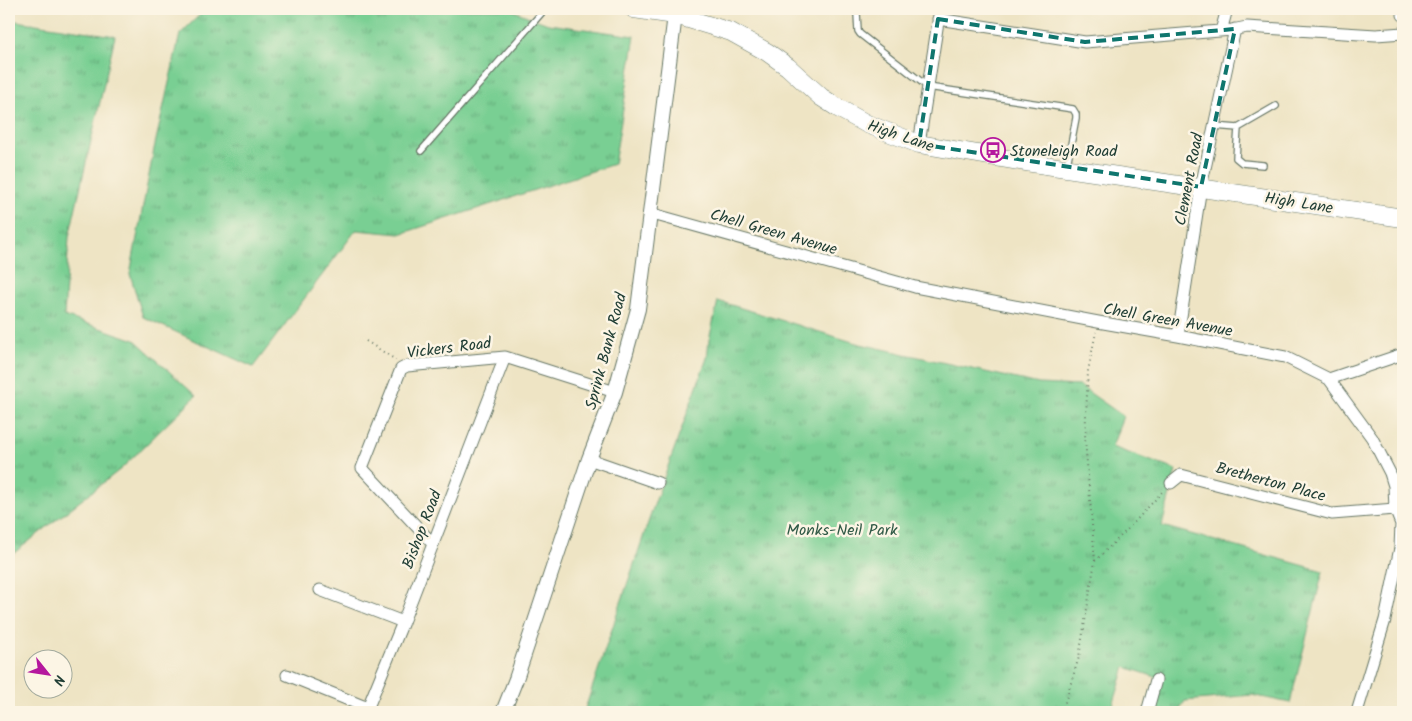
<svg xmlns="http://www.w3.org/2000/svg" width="1412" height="721" font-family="Kalam,sans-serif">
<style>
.grass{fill:url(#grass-tufts);stroke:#4c8664}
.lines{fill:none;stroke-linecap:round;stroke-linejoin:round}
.service-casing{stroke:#677766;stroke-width:8}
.minor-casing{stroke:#677766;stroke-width:13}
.tertiary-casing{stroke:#677766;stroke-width:16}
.primary-casing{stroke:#677766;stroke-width:19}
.path{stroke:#677766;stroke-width:2;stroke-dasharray:1 4;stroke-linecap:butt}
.service{stroke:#fff;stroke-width:5.5}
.minor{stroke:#fff;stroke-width:11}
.tertiary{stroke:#fff;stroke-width:14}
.primary{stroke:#fff;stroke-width:18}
.marked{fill:none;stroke:#0f766e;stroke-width:4;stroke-dasharray:10 6;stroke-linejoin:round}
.labels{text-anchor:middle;stroke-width:5;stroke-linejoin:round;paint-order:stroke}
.street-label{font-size:16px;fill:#1f3d34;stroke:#fcf5e5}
.poi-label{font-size:16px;fill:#1f3d34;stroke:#fcf5e5;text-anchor:start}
.park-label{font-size:16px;fill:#315a47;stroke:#fcf5e5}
</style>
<defs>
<pattern id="grass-tufts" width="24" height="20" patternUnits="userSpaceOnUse" patternTransform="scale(1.25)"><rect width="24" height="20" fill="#79cf93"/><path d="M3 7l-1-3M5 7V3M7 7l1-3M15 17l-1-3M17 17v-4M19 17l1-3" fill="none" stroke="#63a979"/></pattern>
</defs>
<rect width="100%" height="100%" fill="#fcf5e5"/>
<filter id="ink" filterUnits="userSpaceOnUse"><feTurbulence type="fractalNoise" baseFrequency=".02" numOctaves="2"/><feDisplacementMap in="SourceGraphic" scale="10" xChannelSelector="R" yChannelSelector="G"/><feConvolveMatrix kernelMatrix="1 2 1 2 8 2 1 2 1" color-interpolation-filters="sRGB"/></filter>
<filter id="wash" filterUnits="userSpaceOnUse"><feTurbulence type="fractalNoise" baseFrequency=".0096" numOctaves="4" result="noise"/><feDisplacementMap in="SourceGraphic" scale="20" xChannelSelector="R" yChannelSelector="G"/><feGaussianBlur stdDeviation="1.12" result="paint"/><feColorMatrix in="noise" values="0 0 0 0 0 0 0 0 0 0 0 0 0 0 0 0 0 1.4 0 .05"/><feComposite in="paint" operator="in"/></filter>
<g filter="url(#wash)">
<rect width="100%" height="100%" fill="#eee4c4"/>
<path class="grass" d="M206,9H509L548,24L635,36L614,164L400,234L356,230L253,367L143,317L130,274L154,149L180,34Z
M9,20L115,36L69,237L64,316L135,340L196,396L122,468L9,557Z
M718,301L856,343L1039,384L1080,386L1123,416L1112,447L1176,470L1162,526L1323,571L1290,703L1252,695L1185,701L1178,712H1155L1162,679L1125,667L1111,712H584L653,508L707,358L709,340Z"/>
</g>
<g filter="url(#ink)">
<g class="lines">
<defs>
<path id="service" d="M857,13L858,31L860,34L928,87L1073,109L1076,114V118L1067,165
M1214,126L1238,128L1276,106
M1238,128L1236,158L1242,163L1263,165
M421,151L545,9"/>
<path id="minor" d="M1403,9V15
M938,19L1085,42L1232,30L1247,27L1376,35L1403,33
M1221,31L1227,9
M919,144L940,9
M649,213L915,287L1098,322L1178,336L1285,357L1329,379L1372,438L1390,473L1394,486L1395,509L1401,524L1400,548L1385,620L1357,712
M1178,336L1201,187L1235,29
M1329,379L1403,354
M589,459L658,483
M1171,483L1181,475L1332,514L1395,509L1402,510
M433,544L362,468L401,369L407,366L505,357L615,392
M320,590L403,622
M287,675L368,708
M366,712L403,622L505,357
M1147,712L1156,680"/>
<path id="tertiary" d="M503,712L516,679L589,459L615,392L638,309L675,15"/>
<path id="primary" d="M634,9L675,15L731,32L767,52L788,67L821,97L838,108L867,124L919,144L1031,163L1403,218"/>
</defs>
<use href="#service" class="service-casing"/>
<use href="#minor" class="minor-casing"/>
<use href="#tertiary" class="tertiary-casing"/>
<use href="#primary" class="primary-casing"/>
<path class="path" d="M366,341L396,360
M1095,561L1130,527L1163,491
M1062,712L1079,657L1095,561L1085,439L1088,371L1096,332"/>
<use href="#service" class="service"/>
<use href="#minor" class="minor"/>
<use href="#tertiary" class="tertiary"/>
<use href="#primary" class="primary"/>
</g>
</g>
<path class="marked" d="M938,19L1085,42L1235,29L1201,187L919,144Z"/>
<defs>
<symbol id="bus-ring" viewBox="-11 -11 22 22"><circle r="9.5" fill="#fcf5e5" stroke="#b5179e" stroke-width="1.5"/><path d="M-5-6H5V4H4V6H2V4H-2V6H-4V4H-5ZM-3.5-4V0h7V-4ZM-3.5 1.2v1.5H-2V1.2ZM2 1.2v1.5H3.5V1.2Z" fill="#b5179e"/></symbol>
</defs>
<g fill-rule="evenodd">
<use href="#bus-ring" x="979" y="136" width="28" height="28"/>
</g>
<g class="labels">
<g class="street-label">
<text transform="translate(901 135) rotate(19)" y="6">High Lane</text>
<text transform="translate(1188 179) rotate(-79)" y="6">Clement Road</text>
<text transform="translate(1299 202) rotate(9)" y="6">High Lane</text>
<text transform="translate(774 231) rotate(16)" y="6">Chell Green Avenue</text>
<text transform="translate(1168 319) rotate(10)" y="6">Chell Green Avenue</text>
<text transform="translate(449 347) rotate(-7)" y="6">Vickers Road</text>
<text transform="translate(605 351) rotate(-75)" y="6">Sprink Bank Road</text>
<text transform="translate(1271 481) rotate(15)" y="6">Bretherton Place</text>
<text transform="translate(421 529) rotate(-69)" y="6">Bishop Road</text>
</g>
<g class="poi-label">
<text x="1010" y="156">Stoneleigh Road</text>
</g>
<g class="park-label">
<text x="842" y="535">Monks-Neil Park</text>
</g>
</g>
<rect width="1412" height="721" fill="none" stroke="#fcf5e5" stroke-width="30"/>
<g transform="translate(48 674) rotate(120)"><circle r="24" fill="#fcf5e5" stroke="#a4ab9e"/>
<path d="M0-4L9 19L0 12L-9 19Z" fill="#b5179e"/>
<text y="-8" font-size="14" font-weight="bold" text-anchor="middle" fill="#1f3d34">N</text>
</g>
</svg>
